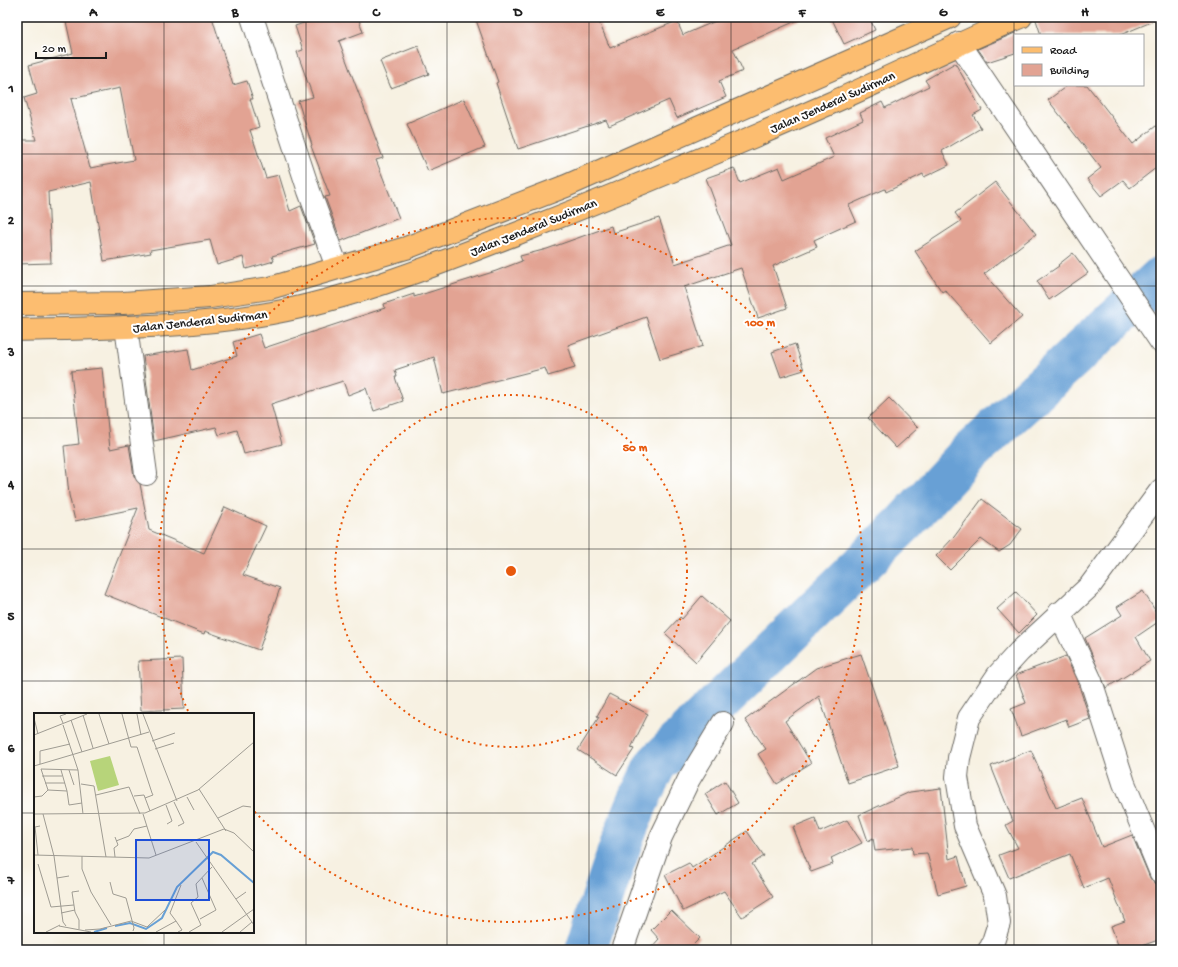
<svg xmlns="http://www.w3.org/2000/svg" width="1178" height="967" font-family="'Gochi Hand',sans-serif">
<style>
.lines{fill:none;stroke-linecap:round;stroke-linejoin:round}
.river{stroke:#67a0d5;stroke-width:42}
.building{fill:#e2a393;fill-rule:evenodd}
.street-casing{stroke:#696761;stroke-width:24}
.primary-casing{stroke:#696761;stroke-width:24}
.street{stroke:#fff;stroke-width:22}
.primary{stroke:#fcbd6f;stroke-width:22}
.grid{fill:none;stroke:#1c1c1c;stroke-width:1;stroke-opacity:0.55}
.ring{fill:none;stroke:#e8590c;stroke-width:2;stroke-dasharray:2 4}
.labels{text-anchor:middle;stroke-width:4;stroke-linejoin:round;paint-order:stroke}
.street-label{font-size:13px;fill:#1c1c1c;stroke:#fff}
.inset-river{fill:none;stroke:#67a0d5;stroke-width:2}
.inset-road{fill:none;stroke:#9f9c93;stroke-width:1}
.view{fill:#1d4ed8;fill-opacity:0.15;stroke:#1d4ed8;stroke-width:2}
.inset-edge{fill:none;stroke:#1c1c1c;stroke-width:2}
.centre{fill:#e8590c;stroke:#fff;stroke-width:2}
.ring-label{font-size:12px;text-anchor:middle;font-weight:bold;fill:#e8590c;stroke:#fff;stroke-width:4;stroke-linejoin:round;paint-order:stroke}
.neatline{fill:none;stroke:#1c1c1c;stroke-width:1.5}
.grid-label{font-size:13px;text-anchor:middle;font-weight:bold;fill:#1c1c1c}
</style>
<rect width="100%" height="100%" fill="#fff"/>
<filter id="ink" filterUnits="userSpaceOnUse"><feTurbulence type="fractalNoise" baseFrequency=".025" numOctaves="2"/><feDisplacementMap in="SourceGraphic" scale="8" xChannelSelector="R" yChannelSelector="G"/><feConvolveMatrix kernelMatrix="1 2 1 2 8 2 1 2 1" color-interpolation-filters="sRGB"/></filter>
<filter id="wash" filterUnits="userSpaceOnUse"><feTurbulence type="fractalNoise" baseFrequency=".012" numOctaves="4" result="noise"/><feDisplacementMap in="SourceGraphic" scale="16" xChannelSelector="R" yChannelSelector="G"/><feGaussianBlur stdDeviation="0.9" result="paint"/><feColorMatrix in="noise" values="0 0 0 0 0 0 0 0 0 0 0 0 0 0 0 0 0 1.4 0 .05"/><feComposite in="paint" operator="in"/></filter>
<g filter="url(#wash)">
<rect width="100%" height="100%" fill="#f7f1e2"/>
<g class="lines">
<path class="river" d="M586,950C606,887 625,823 656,764L904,523L968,454L1161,277"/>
</g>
<g id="blocks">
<path class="building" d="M65,17H212L233,85L247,81L253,99H250L259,127L250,130L266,178L279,175L290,211L301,206L315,244L272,256L274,261L246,269L243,257L217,265L210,240L150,250L151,253L104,261L91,182L48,192L51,263L17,264V140H36L24,98L37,94L29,65L73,53ZM120,88L134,160L90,168L71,99Z
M321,17H358L363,32L339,41L383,158L376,160L399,218L341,241L325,197L330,196L311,146L312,145L298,101L313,97L297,52L303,50L295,26Z
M475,17H597L610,48L677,21L683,35L725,17H805L733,49L743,71L719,81L726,97L677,118L669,100L609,126L606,120L518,149L496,83L498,82Z
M831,17H869L875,30L844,44Z
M1035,17H1161V18L1120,35H1041Z
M1015,33V53L987,62L978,49Z
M418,46L429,74L391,88L380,61Z
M955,63L982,110L973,115L981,128L942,151L949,165L924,177L923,174L886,192L885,189L849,205L856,221L814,240L817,247L773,266L787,308L758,318L741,268L684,287L703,346L660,359L646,317L568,345L575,368L548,376L545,368L443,394L434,357L395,370L397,377H395L403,401L374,411L366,388L348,395L343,381L271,404L282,444L244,454L237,430L219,435L216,427L154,441L143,356L188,349L192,370L237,356L233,342L259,334L264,348L385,308L384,304L414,294V297L496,271L522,261L520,256L547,249L611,226L613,233L659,218L675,264L731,245L706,178L734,168L740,183L779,167L784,179L834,157L825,138L863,120L860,113L882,102L885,108L929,86L925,80Z
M1068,85H1087L1133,144L1161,122V164L1130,188L1123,180L1101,196L1087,179L1101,168L1048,100Z
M464,99L485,147L428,171L407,124Z
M995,182L1036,234L984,274L1022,317L991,343L945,290L942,292L915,251L961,221L955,213Z
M1073,253L1088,273L1049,300L1037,281L1059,266L1058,265Z
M795,344L804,370L781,377L772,352Z
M102,368L110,449L129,445L134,476L140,484L149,530L204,553L225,507L266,526L243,575L280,588L259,650L205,631L204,634L104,594L138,508L75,521L69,495L64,446L79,444L71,371Z
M889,398L918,428L896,448L868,418Z
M982,499L1022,529L1010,545L999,552L981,539L950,570L936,556L954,537Z
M1143,591L1161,620L1136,637L1150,661L1106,688L1085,638L1122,615L1117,607Z
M1016,592L1037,615L1019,633L997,609Z
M702,596L730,621L696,662L665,633L680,617L682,619Z
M861,654L899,766L848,783L819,696L785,721L811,763L777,784L758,754L766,749L745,720L816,668Z
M1066,656L1079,686L1090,719L1069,727L1066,719L1021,736L1011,709L1026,703L1016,675Z
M182,659L184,709L141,711L138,661Z
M609,694L648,714L631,748L634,749L617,775L578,750L599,717L597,716Z
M1031,750L1056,808L1082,798L1102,847L1132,835L1150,878L1154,883L1161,885V939L1130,950H1120L1111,926L1125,921L1108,878L1084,888L1070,854L1009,878L999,855L1018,848L1006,825L1013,821L991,766Z
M725,781L738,803L718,815L705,794Z
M941,788L949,859L958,856L966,886L938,894L927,853L913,854L912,847L875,851L873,838L868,841L859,815L910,792Z
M815,818L820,832L847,820L862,843L831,858L833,864L811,872L793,827Z
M747,831L764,856L752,864L773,897L742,917L724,891L683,911L665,875L689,863L692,868Z
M671,910L700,938L688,950H649L659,939L651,930Z"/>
</g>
</g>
<g filter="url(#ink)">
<use href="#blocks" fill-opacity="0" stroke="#696761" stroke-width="1"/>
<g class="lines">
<defs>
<path id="street" d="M252,17L309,191L337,267
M959,43L1161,342
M126,327L146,474
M1059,613L1091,681L1124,783L1161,873
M622,950L661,837L689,779L723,723
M989,950L991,948L999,923L995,896L965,826L957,777L959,758L969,718L998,675L1019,652L1090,586L1161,490"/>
<path id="primary" d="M17,304L123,303L210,297L270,288L406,248L566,186L950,17
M17,330C102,328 188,328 272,313C358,297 440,263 521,232C625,191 729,148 831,103C895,75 957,44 1021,17"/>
</defs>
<use href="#street" class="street-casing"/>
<use href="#primary" class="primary-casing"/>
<use href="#street" class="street"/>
<use href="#primary" class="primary"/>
</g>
</g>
<path class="grid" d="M164,17V714M306,17V950M447,17V950M589,17V950M731,17V950M872,17V950M1014,17V950M17,154H1161M17,286H1161M17,418H1161M17,549H1161M17,681H1161M17,813H35M253,813H1161M164,932V950"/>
<g class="ring">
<circle cx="511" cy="571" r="176"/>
<path d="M188 711A352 352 0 1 1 254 811"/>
</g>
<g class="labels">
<g class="street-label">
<text transform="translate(832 101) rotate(-24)" y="5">Jalan Jenderal Sudirman</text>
<text transform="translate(533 226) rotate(-22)" y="5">Jalan Jenderal Sudirman</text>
<text transform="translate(200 320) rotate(-6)" y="5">Jalan Jenderal Sudirman</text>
</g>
</g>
<g transform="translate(34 713)">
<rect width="220" height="220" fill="#f7f1e2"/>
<path d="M76,43L85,72L64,78L56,48Z" fill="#b7d47a"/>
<path class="inset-river" d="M81,213L96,210L112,216L128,205L143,174L179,139L187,142L220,170M60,219L73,215"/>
<path class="inset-road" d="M65,1L75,31M88,1L97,34H103L118,80L119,82L111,85M103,1L107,22M109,1L143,88M49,2L59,35M0,5L4,21M37,7L48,39M29,10L26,3L32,1M29,12L44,57L49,101M0,22L53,1M118,28L141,20M121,36L140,30M6,51V38L36,31M0,53L115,19M27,57L33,78L14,77L7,56L44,57M35,57L40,72M8,63H28M11,70H31M47,71L60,73L72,144M165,76L192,118M33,78L35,92L48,90M62,82L95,74L106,101M100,83L110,82L116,98M0,84L8,83L14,77M153,84L160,97M140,89L150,110L144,113M132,92L138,108L133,111M0,101L111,100L164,77L220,29M9,101L20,143L29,209L32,213M109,101L122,142M184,105L209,93L217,94M82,128L95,123L100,116L113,113M162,129L220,212M0,142L115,145L190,116L200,120L220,139M4,142L1,114L6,113M48,143V156L57,179L77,212M81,144L80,135L84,132L81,124M4,151L17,194L40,192M23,165L35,163M76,169L79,181L92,185L100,215L99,218M202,186L212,179M27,200L41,197M166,206L182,197L168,165M142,208L136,200L147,172M25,213L57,219M45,216V207L41,199L38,179L45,178M51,217L66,216L97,208L113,214L131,197M12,219L26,212M122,219L142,208L148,217L144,219M155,219L167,212L157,190L164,184L162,171L178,154M188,219L220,196M206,219L218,209"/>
<path class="view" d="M102,127H175V187H102Z"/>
<rect width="220" height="220" class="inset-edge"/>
</g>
<circle cx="511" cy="571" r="6" class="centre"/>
<g class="ring-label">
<text x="760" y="326">100 m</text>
<text x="635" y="451">50 m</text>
</g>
<rect width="1178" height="967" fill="none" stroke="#fff" stroke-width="44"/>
<rect x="1014" y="34" width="130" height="52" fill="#ffffff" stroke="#a4a4a4"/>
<rect x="1022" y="47" width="20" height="6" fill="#fcbd6f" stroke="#a4a4a4"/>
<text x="1050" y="54" font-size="12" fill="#1c1c1c">Road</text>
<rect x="1022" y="64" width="20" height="12" fill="#e2a393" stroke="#a4a4a4"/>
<text x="1050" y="74" font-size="12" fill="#1c1c1c">Building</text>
<path d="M36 52v6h70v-6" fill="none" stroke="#1c1c1c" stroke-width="2"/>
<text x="42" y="52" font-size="12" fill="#1c1c1c" stroke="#ffffff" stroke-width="3" paint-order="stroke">20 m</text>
<rect x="22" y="22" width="1134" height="923" class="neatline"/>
<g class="grid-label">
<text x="93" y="16">A</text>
<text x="235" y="16">B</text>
<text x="376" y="16">C</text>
<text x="518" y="16">D</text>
<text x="660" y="16">E</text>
<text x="802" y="16">F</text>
<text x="943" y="16">G</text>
<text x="1085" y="16">H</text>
<text x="11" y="92">1</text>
<text x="11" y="224">2</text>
<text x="11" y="356">3</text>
<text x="11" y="488">4</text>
<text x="11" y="620">5</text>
<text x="11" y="752">6</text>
<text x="11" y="884">7</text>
</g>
</svg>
